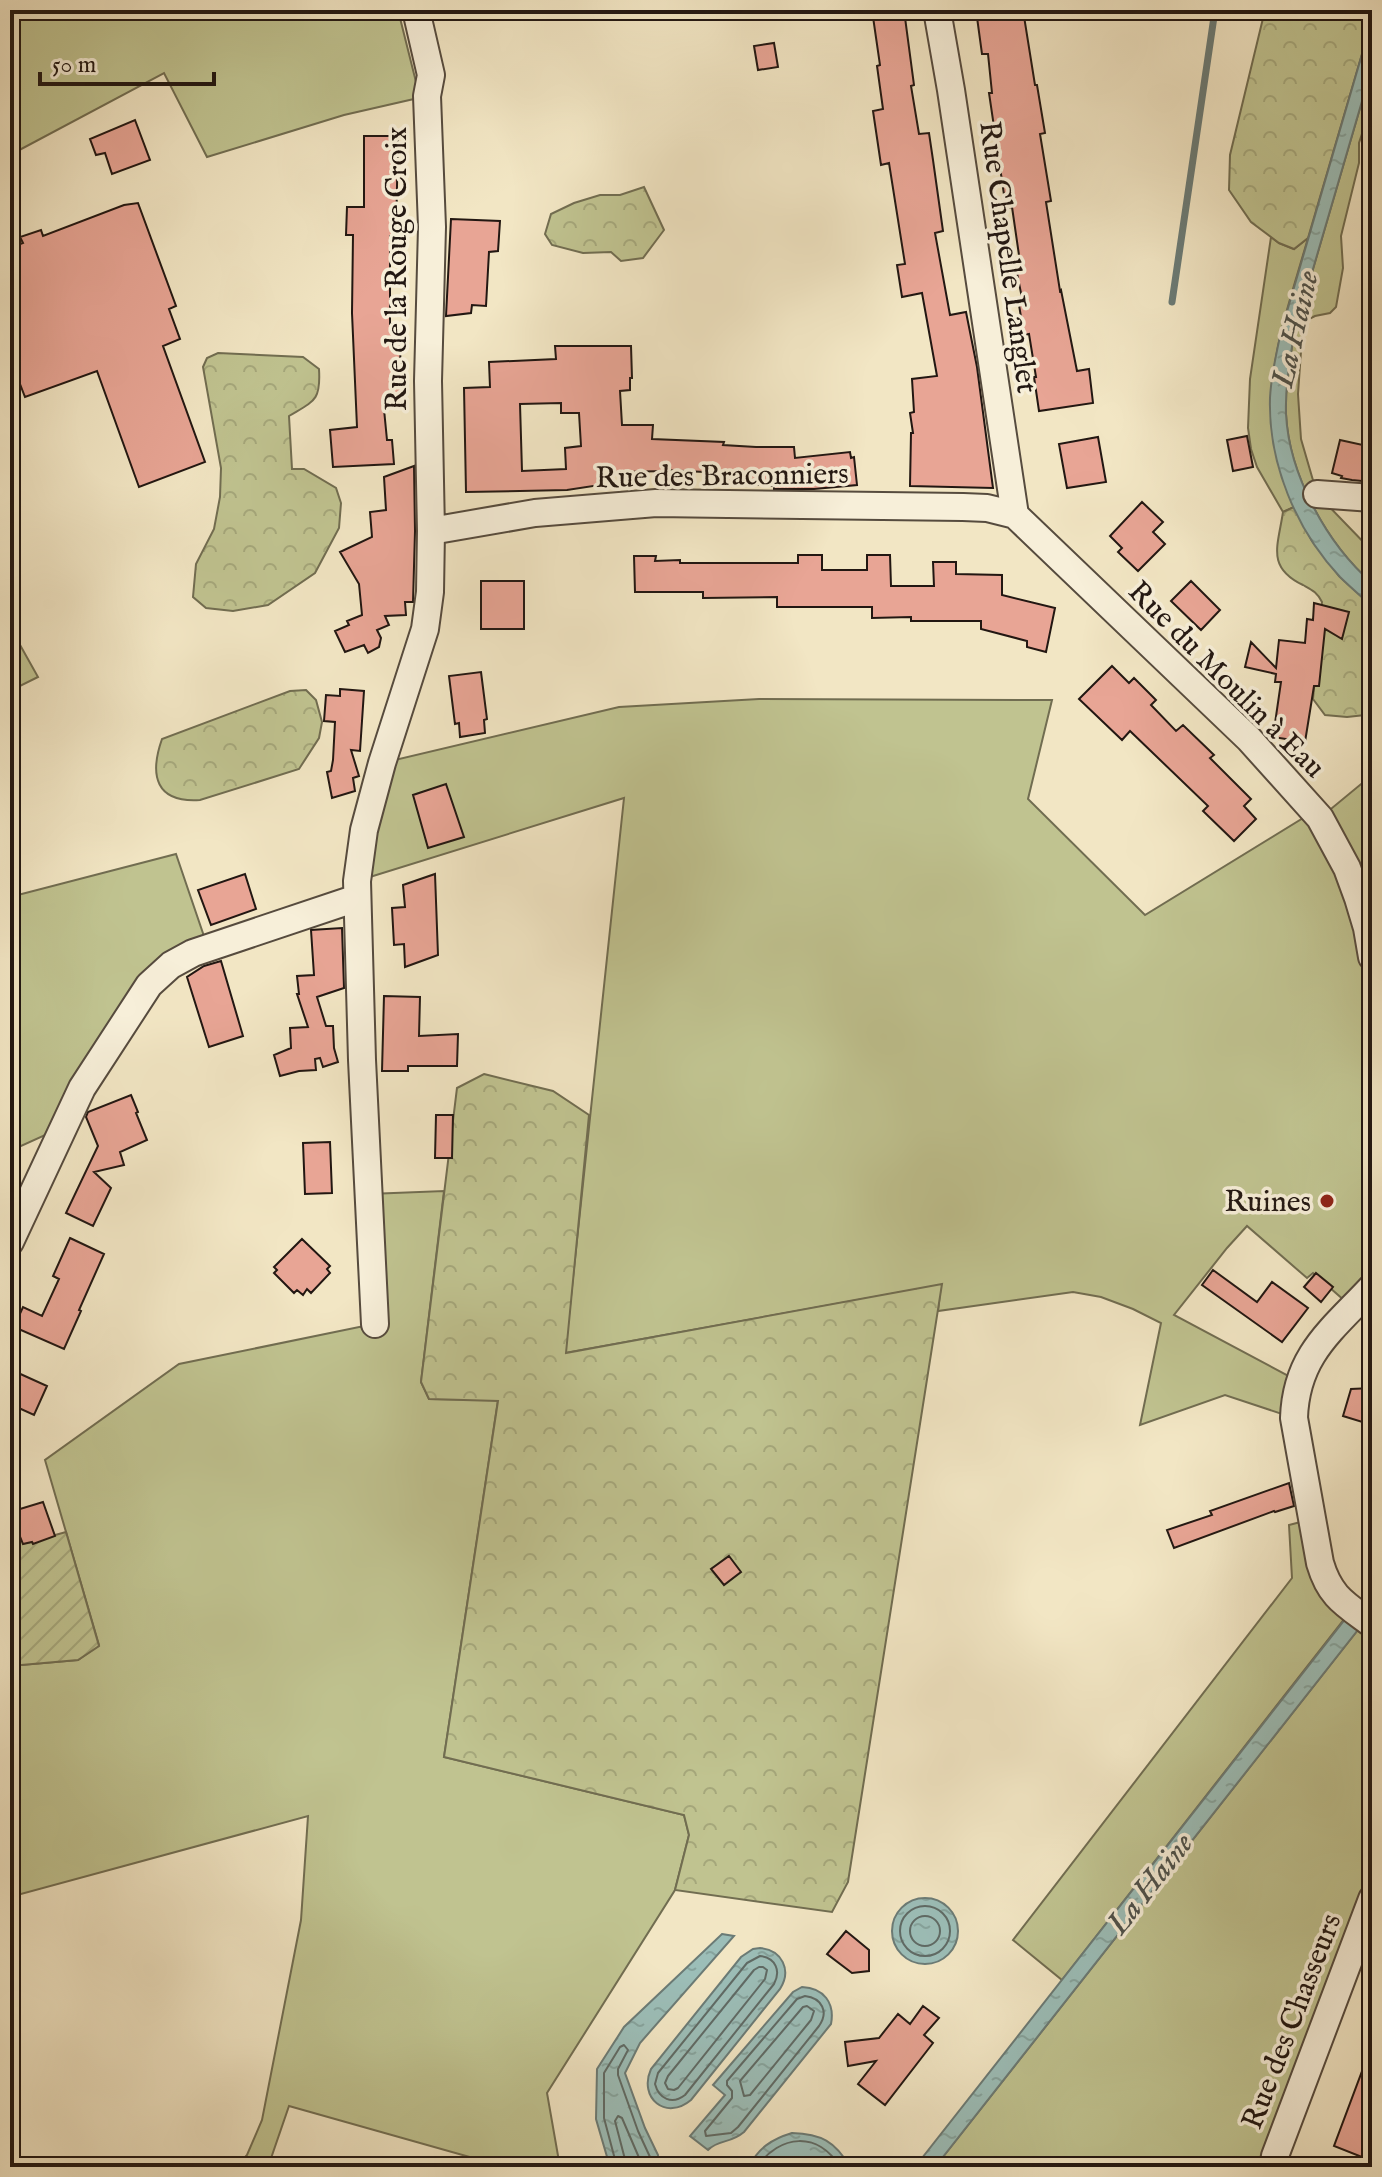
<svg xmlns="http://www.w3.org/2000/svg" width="1382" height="2177" font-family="'IM FELL English',serif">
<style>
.grass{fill:#c0c390;stroke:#716d51;stroke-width:2}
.forest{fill:url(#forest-crowns);stroke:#716d51;stroke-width:2}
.garden{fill:url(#garden-furrows);stroke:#716d51;stroke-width:2}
.water{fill:url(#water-ripples);stroke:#6b7b76;stroke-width:2}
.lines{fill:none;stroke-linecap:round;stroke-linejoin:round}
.shore{stroke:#5f6a65;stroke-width:2}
.stream{stroke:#6b7b76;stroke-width:7}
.building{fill:#e8a595;stroke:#221712;stroke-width:2;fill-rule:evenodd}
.minor-casing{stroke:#564b3e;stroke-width:30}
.minor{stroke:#f7efd9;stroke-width:26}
.poi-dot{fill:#8f2418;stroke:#f7efd9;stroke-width:3}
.labels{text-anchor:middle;stroke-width:7;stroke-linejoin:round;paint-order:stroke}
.street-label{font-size:30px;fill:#221712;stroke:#f7efd9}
.poi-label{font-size:30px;fill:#221712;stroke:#f7efd9;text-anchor:end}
.water-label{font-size:32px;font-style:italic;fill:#4d514c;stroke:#f7efd9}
</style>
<defs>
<pattern id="forest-crowns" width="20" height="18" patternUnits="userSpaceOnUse" patternTransform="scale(2)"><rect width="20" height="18" fill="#c0c390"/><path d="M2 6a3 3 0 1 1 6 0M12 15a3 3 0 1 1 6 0" fill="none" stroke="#a5a77b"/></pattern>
<pattern id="garden-furrows" width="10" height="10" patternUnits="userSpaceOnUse" patternTransform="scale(2)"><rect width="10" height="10" fill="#c0c390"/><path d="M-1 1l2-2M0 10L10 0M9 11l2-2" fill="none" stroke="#a5a77b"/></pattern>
<pattern id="water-ripples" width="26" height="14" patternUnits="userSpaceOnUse" patternTransform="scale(2)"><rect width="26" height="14" fill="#9cbeb8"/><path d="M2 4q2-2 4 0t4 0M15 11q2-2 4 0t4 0" fill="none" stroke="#86a39d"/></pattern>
</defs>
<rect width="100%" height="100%" fill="#f2e6c4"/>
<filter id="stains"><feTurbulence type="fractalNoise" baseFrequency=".0025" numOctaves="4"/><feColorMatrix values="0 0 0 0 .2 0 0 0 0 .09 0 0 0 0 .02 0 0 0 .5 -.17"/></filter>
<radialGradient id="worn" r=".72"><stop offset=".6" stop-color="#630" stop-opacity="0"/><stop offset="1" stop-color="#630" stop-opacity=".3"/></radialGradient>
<path class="grass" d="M10,10H398L418,90L427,96L344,115L207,157L164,73L10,155Z
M1372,67V104L1359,143V163L1341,236L1343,268L1336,307L1330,313L1315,316L1305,321L1302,337L1298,394L1301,439L1317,494L1372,551V583C1327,544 1289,475 1286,414C1285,387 1290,360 1294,334Z
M1271,237L1279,243L1294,249L1308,238C1280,336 1249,407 1294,507L1283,512L1257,467L1251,449L1248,428L1250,379Z
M10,627L38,677L10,691Z
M759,699L1052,700L1028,799L1145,915L1313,812L1320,818L1372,775V1287L1353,1308L1313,1273L1307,1278L1247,1226L1227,1248L1174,1315L1298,1381L1294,1418L1225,1395L1140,1425L1161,1323L1133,1309L1101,1297L1073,1292L938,1311L941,1285L565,1353L624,798L357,881L382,763L619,707Z
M176,854L208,948L171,965L63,1127L10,1151V969L18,965L10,943V897Z
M444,1191L421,1382L429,1399L498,1400L444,1757L684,1815L689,1835L675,1890L547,2093L560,2167H505L289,2106L268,2167H236L247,2155L262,2120L301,1920L308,1816L10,1897V1666L78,1660L99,1645L45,1460L179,1364L374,1324L369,1194Z
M1312,1519L1352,1609L1062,1980L1013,1940L1292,1578L1289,1525Z
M1372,1612V1899L1273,2167H935Z"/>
<path class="forest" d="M1265,10H1372V20L1308,238L1294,249L1279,243L1251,222L1229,190L1230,155Z
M644,187L664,230L643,258L621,261L611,252L583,253L552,245L545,234L551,214L574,203L600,195H620Z
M218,353L303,357L319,369C321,401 314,401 289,416L292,469H304L336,488L341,503L339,528L315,573L268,605L233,611L206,608L193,597L196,564L214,529L220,497L221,468L203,367L207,358Z
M1294,507L1312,541L1339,576L1372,606V704L1365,715L1347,717L1325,715L1313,699L1322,602C1317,592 1312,590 1303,585C1266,567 1278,546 1283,512Z
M306,690L316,700L322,722L319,738L299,769L200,800C156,803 149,776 162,739L290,691Z
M484,1074L553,1091L589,1115L566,1353L942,1284L848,1882L832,1912L675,1890L689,1835L684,1815L444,1757L498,1401L429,1399L421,1382L457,1088Z"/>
<path class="garden" d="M26,1531L30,1542L66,1532L99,1646L78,1660L10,1666V1537Z"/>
<path class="water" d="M1372,20V67L1294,334C1290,360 1285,387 1286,414C1289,475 1327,544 1372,583V606C1362,597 1350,587 1340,577C1296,530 1268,463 1270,398C1271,376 1276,354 1281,332Z
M1372,1585V1612L935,2167H915Z
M892 1931a33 33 0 1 1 66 0a33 33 0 1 1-66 0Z
M722,1934L734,1936L640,2043L625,2073L645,2128L658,2155L659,2167H610L596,2119L597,2069L624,2027Z
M760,1948C782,1950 792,1970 780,1989L691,2100C666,2121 638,2098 651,2069L741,1957L753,1949Z
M802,1987C824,1988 835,2003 831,2024L744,2132C730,2144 719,2139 708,2150L690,2136L725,2095L713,2085L793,1992Z
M792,2133C821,2134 835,2141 850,2167H749C758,2148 772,2139 792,2133Z"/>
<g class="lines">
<path class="shore" d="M900 1931a25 25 0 1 1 50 0a25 25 0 1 1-50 0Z
M910 1931a15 15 0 1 1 30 0a15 15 0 1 1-30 0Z
M760,1956C776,1958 781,1971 774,1984L685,2095C672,2105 659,2099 655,2084L658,2073L747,1963Z
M759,1967H763L767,1970L765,1979L678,2088L674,2090L668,2089L665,2083L668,2076L754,1970Z
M805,1996C822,1998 829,2012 819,2026L738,2127L731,2133L706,2136L705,2131L732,2098V2091L727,2085V2081L797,1999Z
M807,2006L814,2011L811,2020L750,2095L744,2096L740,2081L803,2007Z
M617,2167L604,2118V2073L620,2047L624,2045L628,2050L618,2069V2075L638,2131L650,2157L651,2167
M627,2167L615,2121L618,2116L622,2118L640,2160L641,2167
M757,2167C780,2134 818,2131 840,2167"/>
<path class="stream" d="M1172,302L1215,10"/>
</g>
<path class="building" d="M872,10H904L914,85L911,86L919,134L929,133L933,160L943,231L935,233L950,315L966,312L977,367L993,488L910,486L911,433H913L910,413L914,412L912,379L937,376L922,293L902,297L897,265L905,264L889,163L881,165L873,111L883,109L877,66L880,65Z
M976,10H1023L1035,85H1037L1045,133L1040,134L1051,201L1046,202L1060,291L1061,290L1077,371L1089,369L1093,403L1039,411L1034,377H1036L1029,334L1024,335L1018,299L1022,298L1015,263L1020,262L1012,207L1006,208L989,93H992L988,54H982Z
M774,43L778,67L758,70L754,46Z
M135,120L150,160L112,174L105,153L96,155L90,139Z
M364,136H398L396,236H390V324H399L402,398L383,399L387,440H392L394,464L333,467L330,430L357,427L352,313L353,235H346L347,207H364Z
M138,203L176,306L169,309L180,339L163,346L205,462L139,487L97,371L25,397L10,358V248L23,243L20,237L41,230L43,236L124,205Z
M451,219L500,221L498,251L489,252L486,306L472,305L471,313L446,316Z
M555,346H631L632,378H630V390L620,391L622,425H653L652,439L724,442L723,445L756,447H794L795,458L850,452L851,458L854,457L857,485L814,489H774V486L723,482L724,473L666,470V471L620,472L599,476L600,485L567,490L466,492L464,388L490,387L489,362L556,359ZM561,403V413H579L581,446L565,448L566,469L522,471L520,404Z
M1247,436L1253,467L1233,471L1227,440Z
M1098,437L1106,482L1067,488L1059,444Z
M1340,440L1372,447V482L1352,480L1341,478L1342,476L1332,473Z
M414,466L415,531L413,602H405L406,615L385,616L389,625L377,630L381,638L379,647L368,653L364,645L345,652L335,631L349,625L347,621L362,615L359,584L340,552L372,537L370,512L386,510L384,477Z
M1142,502L1163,522L1153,532L1165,544L1138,571L1118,552L1122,548L1110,536Z
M798,555H822V570H867V555H890L891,586H934L933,562H956V574L1002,575V595L1055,608L1046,652L1027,647V641L981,629V621H911V617L872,618V607H777V597L703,598V592H635L634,556H656L655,561L680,560V563H798Z
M481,581H524V629H481Z
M1191,581L1220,610L1201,630L1171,601Z
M1314,603L1349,612L1342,639L1325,629L1319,686H1314L1305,742L1273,737L1281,682H1275L1276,674L1245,667L1251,642L1276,668L1279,640L1305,643L1307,619L1313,620Z
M1112,666L1129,683L1134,678L1156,700L1151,705L1176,731L1183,725L1214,755L1210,758L1251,799L1244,806L1256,819L1234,841L1203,811L1208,806L1130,731L1122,740L1079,699Z
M481,672L487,719L484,720L485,733L460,737L459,723L455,724L449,676Z
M340,689L364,691L360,751L351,750L359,776L353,778L355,791L332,798L327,772L331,771L333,760L335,722L324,721L326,695L340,696Z
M446,784L464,837L428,848L413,795Z
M245,874L256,909L211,925L198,890Z
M435,874L438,955L405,967L404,944L394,945L392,908L405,907L403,885Z
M342,928L344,988L317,997L326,1026H333L334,1048L338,1062L323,1067L320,1058L315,1059L316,1070L299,1071L280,1076L274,1055L291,1048L290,1028L308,1027L297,994H299L297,976L314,975L311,930Z
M221,961L243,1036L209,1047L187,977L204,966Z
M384,996L420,997L419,1036L458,1034L457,1066H408V1071H382Z
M131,1095L138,1112L136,1113L147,1140L120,1152L124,1165L94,1172L111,1188L93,1226L66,1213L98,1146L86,1117L88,1112Z
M436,1115H453L452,1158H435Z
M330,1142L332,1193L305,1194L303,1143Z
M70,1238L104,1254L79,1310L81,1311L64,1349L14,1327L23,1307L42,1316L59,1279L53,1276Z
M302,1239L330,1266L327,1269L330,1273L311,1293L307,1289L303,1295L297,1290L294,1293L274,1273L277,1270L274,1267Z
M1213,1270L1257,1302L1272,1282L1308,1308L1282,1342L1202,1285Z
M1316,1273L1333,1287L1321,1302L1304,1287Z
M16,1372L47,1386L34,1415L10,1404V1384Z
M1372,1388V1425L1343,1416L1351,1389Z
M1289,1483L1294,1506L1275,1512L1274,1511L1174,1548L1167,1530L1212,1515L1210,1511Z
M43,1502L55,1536L33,1544L32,1542L23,1544L19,1534L10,1538V1512Z
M729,1556L741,1572L724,1585L711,1569Z
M846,1931L869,1950V1971L852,1973L827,1954Z
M923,2006L939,2018L924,2035L933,2043L885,2105L858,2084L876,2061L848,2066L845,2042L879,2038L898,2014L910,2024Z
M1370,2050L1372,2051V2161L1334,2146Z"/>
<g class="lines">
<defs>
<path id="minor" d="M937,10L951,90L1015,515
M1317,494L1372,498
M1015,515L1249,739L1320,818L1347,868L1358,898L1367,928L1372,957
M431,531L535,513L656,503L963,507L987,508L1015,515
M10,1242L82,1088L149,985L171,965L193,953L357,898
M1372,1287C1332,1330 1296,1355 1294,1418L1320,1563C1330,1597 1345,1604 1372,1624
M375,1324L362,1060L357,881L364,830L382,763L425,629L430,592L431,531L428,381L432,227L427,96L431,75L416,10
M1273,2167L1275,2156L1372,1899"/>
</defs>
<use href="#minor" class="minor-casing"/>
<use href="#minor" class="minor"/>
</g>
<circle class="poi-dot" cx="1327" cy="1201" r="8"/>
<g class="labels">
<g class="street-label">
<text transform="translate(1009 257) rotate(82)" y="10">Rue Chapelle Langlet</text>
<text transform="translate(396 269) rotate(-90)" y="10">Rue de la Rouge Croix</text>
<text transform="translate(722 475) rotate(-1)" y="10">Rue des Braconniers</text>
<text transform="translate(1227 679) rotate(45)" y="10">Rue du Moulin à Eau</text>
<text transform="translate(1291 2021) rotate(-69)" y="10">Rue des Chasseurs</text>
</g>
<g class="poi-label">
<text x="1311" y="1211">Ruines</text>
</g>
<g class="water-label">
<text transform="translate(1294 329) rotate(-77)" y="11">La Haine</text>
<text transform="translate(1149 1883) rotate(-52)" y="11">La Haine</text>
</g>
</g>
<rect width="1382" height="2177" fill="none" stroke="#f2e6c4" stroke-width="40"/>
<rect x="12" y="12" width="1358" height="2153" fill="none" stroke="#221712" stroke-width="4"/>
<rect x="20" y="20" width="1342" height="2137" fill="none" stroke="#221712" stroke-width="2"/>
<path d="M40 72v12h174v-12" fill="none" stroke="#221712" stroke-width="4"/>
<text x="52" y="72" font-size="24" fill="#221712" stroke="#f7efd9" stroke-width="6" paint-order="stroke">50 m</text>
<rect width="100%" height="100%" filter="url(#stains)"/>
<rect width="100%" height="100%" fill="url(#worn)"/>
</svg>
